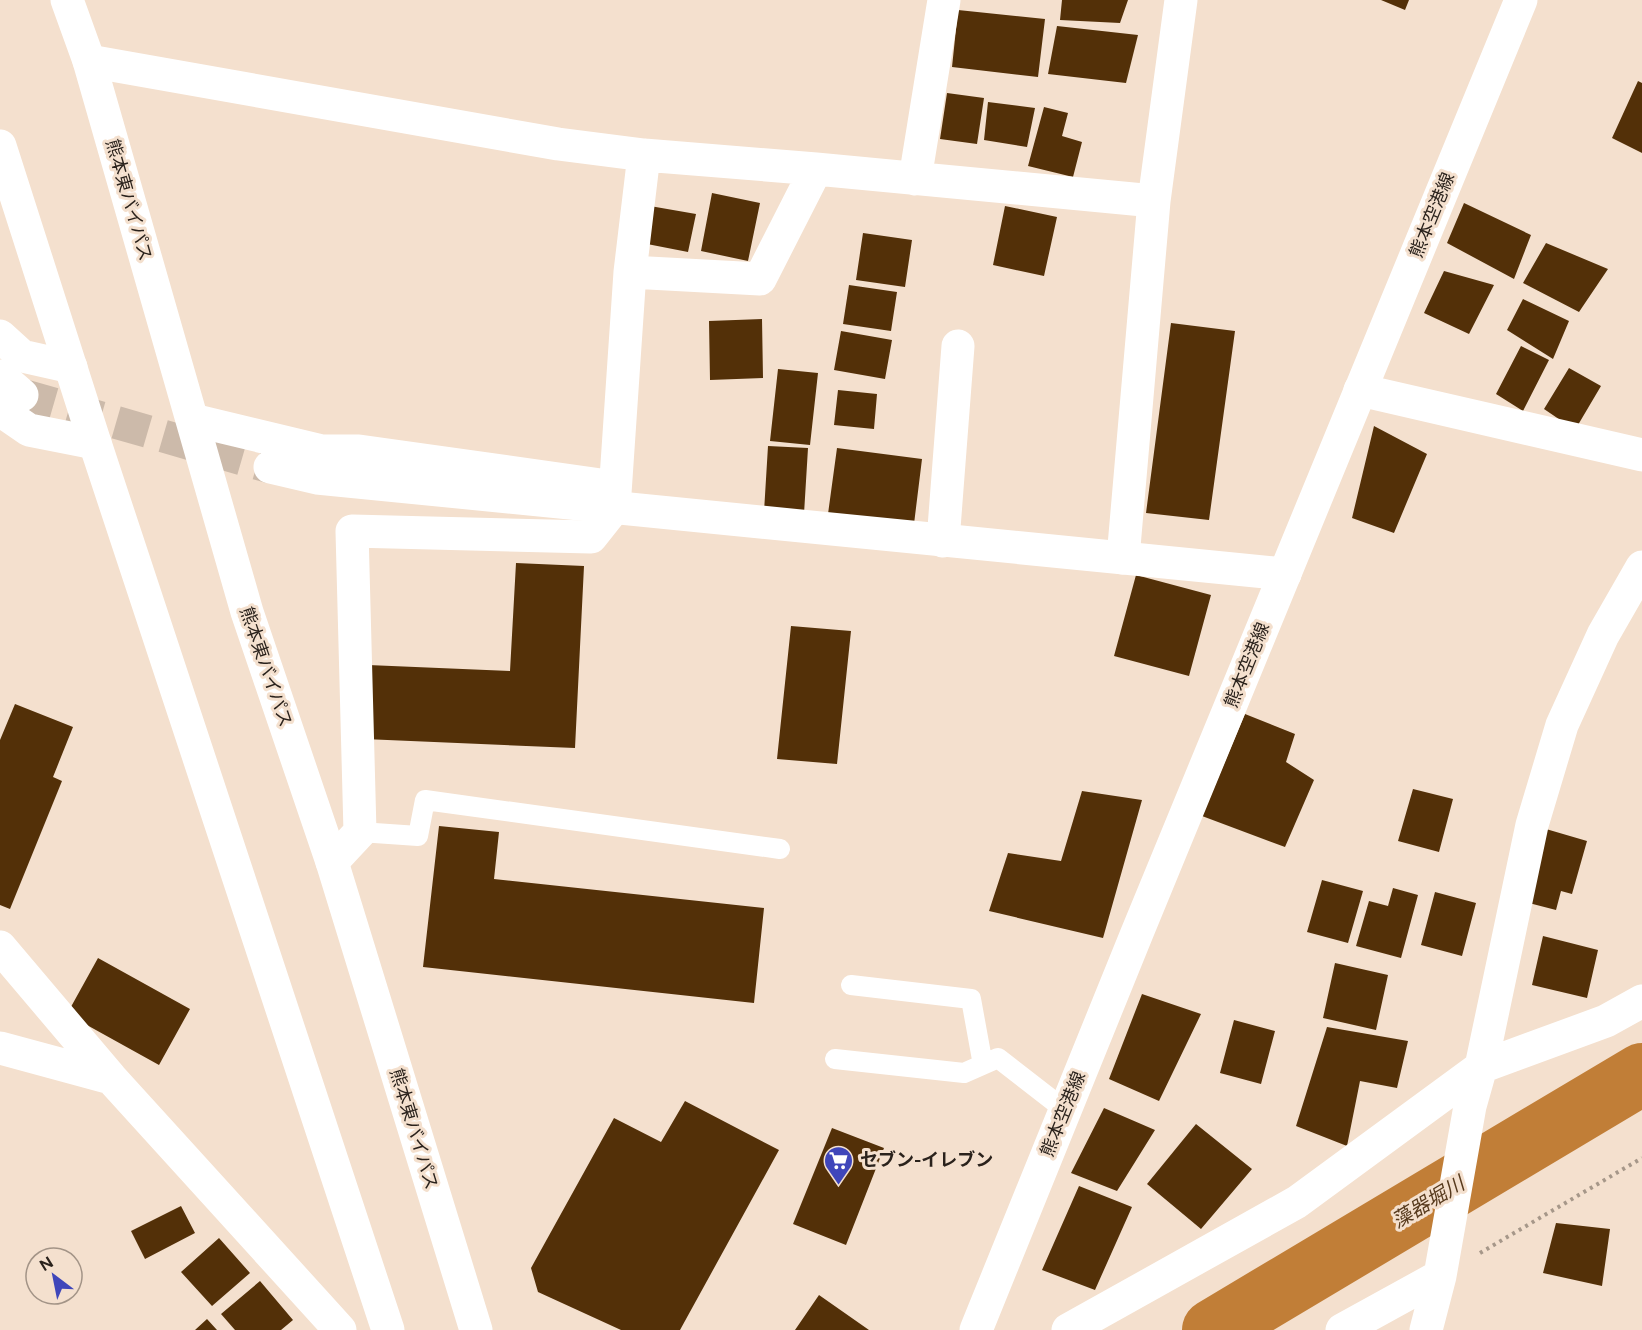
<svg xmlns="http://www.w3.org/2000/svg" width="1642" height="1330" font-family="Figtree,'Noto Sans JP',sans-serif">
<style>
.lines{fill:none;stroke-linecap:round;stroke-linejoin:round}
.river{stroke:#c17e37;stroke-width:62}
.building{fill:#533008}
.tertiary-tunnel{stroke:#ccbaaa;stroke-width:33;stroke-dasharray:33 16;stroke-linecap:butt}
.path{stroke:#a69789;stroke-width:4;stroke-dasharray:3 4.5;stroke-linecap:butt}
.service{stroke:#fff;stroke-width:20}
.minor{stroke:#fff;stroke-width:33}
.tertiary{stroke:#fff;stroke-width:33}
.secondary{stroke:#fff;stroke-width:33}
.trunk{stroke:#fff;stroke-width:33}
.labels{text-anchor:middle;stroke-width:6;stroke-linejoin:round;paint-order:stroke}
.street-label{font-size:18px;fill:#2a221c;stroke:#f4e0ce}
.poi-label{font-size:18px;font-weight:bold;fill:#2a221c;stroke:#f4e0ce;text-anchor:start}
.water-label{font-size:20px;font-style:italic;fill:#573a1d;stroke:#f4e0ce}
</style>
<rect width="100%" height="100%" fill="#f4e0ce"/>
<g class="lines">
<path class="river" d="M1213,1330L1642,1074"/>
</g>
<path class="building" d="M1062,0H1128L1120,23L1060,20Z
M1381,0H1409L1405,10Z
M958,10L1045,19L1038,77L952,67Z
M1057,26L1138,35L1126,83L1048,74Z
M1638,81L1642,83V153L1612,138Z
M947,93L984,98L977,144L940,139Z
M988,102L1035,108L1027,147L984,140Z
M1044,107L1068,113L1062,136L1082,142L1073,177L1028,166Z
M712,193L760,203L748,261L701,251Z
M1464,203L1531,235L1514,279L1447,243Z
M650,206L696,214L688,252L642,243Z
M1005,206L1057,217L1044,276L993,265Z
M863,233L912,240L905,287L856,280Z
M1546,243L1608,269L1579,312L1523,283Z
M1444,271L1494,285L1469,334L1424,313Z
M849,285L897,292L891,331L843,324Z
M1523,299L1569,321L1553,359L1507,330Z
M762,319L763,378L710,380L709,321Z
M1171,323L1235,331L1209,520L1146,513Z
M841,331L892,340L885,379L834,370Z
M1521,346L1549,360L1523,411L1496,394Z
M1569,368L1601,386L1575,430L1544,409Z
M778,369L818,373L810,445L770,441Z
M838,390L877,394L874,429L834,425Z
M1374,426L1427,454L1394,533L1352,518Z
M768,446L808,448L804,514L764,512Z
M837,448L922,459L914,524L828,514Z
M516,563L584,566L575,748L364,739L368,665L510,671Z
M1136,575L1211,595L1189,676L1114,656Z
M791,626L851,631L837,764L777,759Z
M15,704L73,727L53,777L62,781L10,909L0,905V740Z
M1245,714L1295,734L1286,762L1314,780L1285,847L1202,816Z
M1413,789L1453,799L1439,852L1398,841Z
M1082,791L1142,800L1103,938L989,911L1008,853L1061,861Z
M439,826L499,832L494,879L764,908L754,1003L423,967Z
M1546,829L1587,841L1572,894L1561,891L1556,910L1525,902Z
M1322,880L1363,891L1348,943L1307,932Z
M1393,888L1418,895L1401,958L1356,946L1369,901L1388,906Z
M1435,892L1476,903L1462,956L1421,945Z
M1543,936L1598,950L1587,998L1532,985Z
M98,958L190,1009L159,1065L67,1014Z
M1335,963L1388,975L1376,1030L1323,1018Z
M1142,994L1201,1014L1159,1101L1109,1079Z
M1234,1020L1275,1031L1261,1084L1220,1073Z
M1327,1027L1408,1041L1397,1088L1360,1081L1347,1146L1296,1126Z
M685,1101L779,1150L680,1330H621L538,1292L531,1268L614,1118L661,1142Z
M1104,1108L1155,1130L1117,1191L1071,1173Z
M1196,1124L1252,1169L1201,1229L1147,1184Z
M832,1128L884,1148L846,1245L793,1224Z
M1079,1186L1132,1207L1095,1290L1042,1270Z
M181,1206L195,1233L145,1259L131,1231Z
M1556,1223L1610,1229L1602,1286L1543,1273Z
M219,1238L250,1273L212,1306L181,1272Z
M260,1281L293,1320L281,1330H235L221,1314Z
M819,1295L869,1330H795Z
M207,1319L217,1330H195Z"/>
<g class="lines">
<path class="tertiary-tunnel" d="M22,395L270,467"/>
<path class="path" d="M1480,1253L1642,1158"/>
<path class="service" d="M360,832L418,836L425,800L780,849
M851,985L971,999L983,1065
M835,1059L964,1073L998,1058L1065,1110"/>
<path class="minor" d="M89,61L558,144L644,155L816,169L1154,201
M915,179L944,0
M630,272L760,279L816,169
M0,336L22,356L71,367
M1360,390L1642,455
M0,410L29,430L95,443
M193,420L322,451H359L615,487
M943,541L958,346
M1123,558L1154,201L1181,0
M332,862L360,832L352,531L591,537L614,508L630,272L644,155
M0,947L111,1078L340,1330
M0,1048L111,1078
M1068,1330L1297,1202L1481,1067L1606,1021L1642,1001
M1342,1330L1440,1276
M1426,1330L1440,1276L1470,1106L1481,1067L1532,825L1562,725L1603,635L1642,567"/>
<path class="tertiary" d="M0,376L22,395
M270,467L317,478L1285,574"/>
<path class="secondary" d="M976,1330L1137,933L1521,0"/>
<path class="trunk" d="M67,0L89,61L247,612L332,862L476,1330
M0,146L95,443L388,1330"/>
</g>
<defs>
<symbol id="supermarket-pin" viewBox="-11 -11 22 30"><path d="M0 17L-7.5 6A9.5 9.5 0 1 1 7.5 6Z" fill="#3f46ba" stroke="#f4e0ce"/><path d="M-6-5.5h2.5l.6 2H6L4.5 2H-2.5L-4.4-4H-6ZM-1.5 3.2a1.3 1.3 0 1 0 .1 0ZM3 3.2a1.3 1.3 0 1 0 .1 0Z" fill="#fff"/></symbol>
</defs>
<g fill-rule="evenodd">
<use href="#supermarket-pin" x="822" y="1144" width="33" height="45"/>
</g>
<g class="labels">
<g class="street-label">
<text transform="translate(129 200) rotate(74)" y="6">熊本東バイパス</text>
<text transform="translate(1432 215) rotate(-68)" y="6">熊本空港線</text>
<text transform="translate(1247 665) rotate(-68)" y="6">熊本空港線</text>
<text transform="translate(266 667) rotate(71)" y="6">熊本東バイパス</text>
<text transform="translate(1063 1114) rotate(-68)" y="6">熊本空港線</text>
<text transform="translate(414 1129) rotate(73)" y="6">熊本東バイパス</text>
</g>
<g class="poi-label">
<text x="860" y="1166">セブン-イレブン</text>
</g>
<g class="water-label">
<text transform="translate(1428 1202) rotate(-31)" y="7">藻器堀川</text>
</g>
</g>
<g transform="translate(54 1276) rotate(328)"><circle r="28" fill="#f4e0ce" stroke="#a39487" stroke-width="1.5"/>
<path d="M0-4.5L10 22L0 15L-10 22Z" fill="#3f46ba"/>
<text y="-9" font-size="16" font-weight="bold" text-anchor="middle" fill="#2a221c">N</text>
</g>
</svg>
